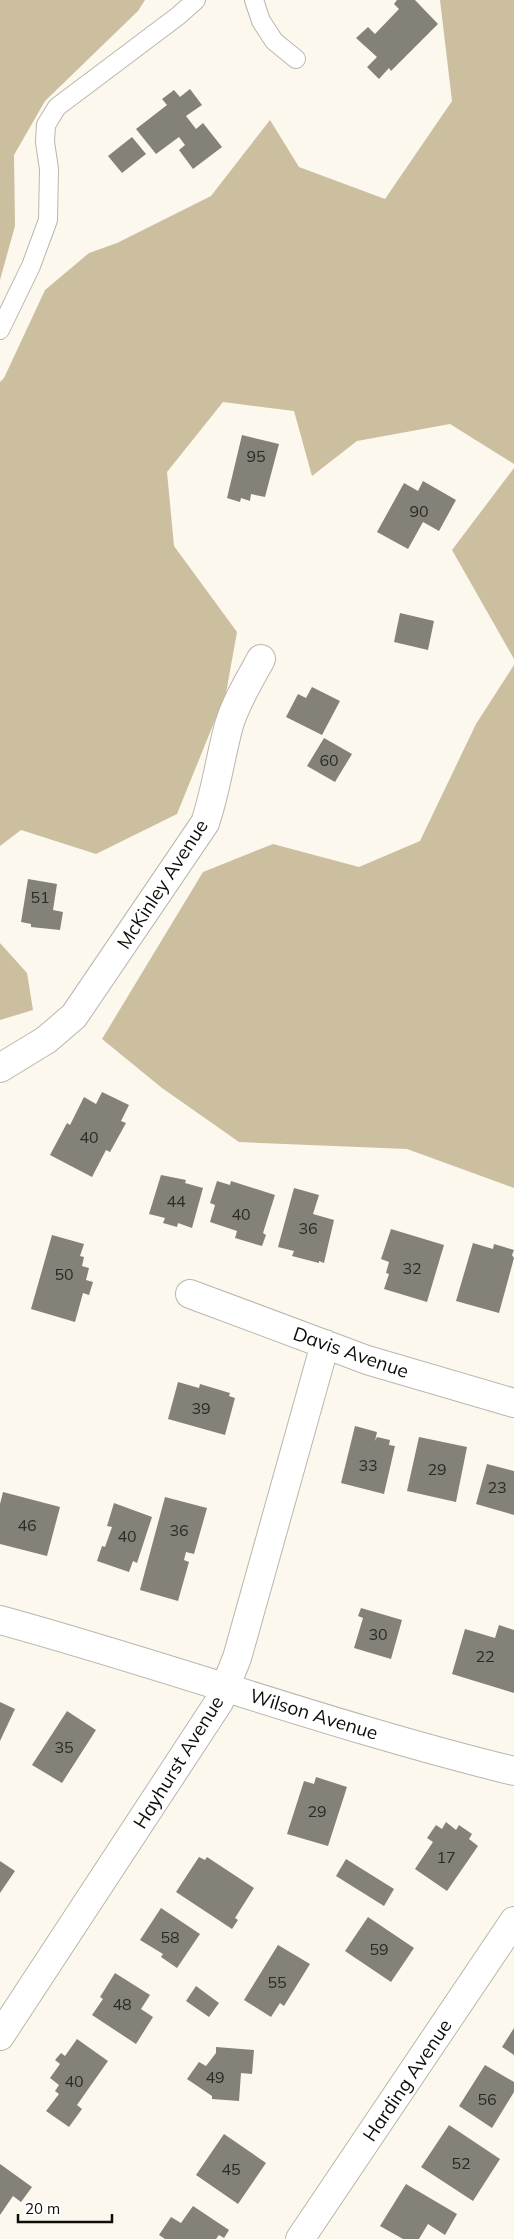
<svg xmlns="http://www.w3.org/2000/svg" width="514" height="2239" font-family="Mulish,sans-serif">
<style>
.forest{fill:#ccbfa0}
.building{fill:#848178}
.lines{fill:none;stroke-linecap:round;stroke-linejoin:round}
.lane-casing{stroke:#bab6ad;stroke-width:20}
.street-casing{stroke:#bab6ad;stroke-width:30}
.lane{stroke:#fff;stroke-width:18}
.street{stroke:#fff;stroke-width:28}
.labels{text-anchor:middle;stroke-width:4;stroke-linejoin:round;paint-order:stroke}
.number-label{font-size:16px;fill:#2c2a25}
.street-label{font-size:19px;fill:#0e0d09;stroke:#fff}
</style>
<rect width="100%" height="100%" fill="#fcf8ee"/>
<path class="forest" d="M0,0H145L138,11L45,101L14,155L15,226L0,280Z
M440,0H514V464L450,424L357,441L312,476L294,411L223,402L167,472L174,546L237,632L226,693L177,814L96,854L21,830L0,846V382L4,378L45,290L89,253L117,243L211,196L270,120L299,167L385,199L452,101Z
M514,468V659L452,550Z
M514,665V1188L407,1149L239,1142L162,1088L102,1039L203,872L273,844L359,867L420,841L476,724Z
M0,943L27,973L33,1010L0,1020Z"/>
<path class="building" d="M397,0H415L438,24L391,71L389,68L379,79L367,67L377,57L356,38L368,27L375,34L399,9L394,4Z
M190,89L202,105L186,116L196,129L203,123L222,147L193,169L179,150L185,145L179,137L156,154L136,129L167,105L162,99L174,90L180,97Z
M132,137L146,154L122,173L108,156Z
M242,435L279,444L265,497L251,494L250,501L241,498L240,502L227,498Z
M423,481L456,500L439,531L423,522L408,549L377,532L404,483L418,491Z
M400,613L434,621L428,650L394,642Z
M312,687L340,701L322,735L286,717L298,694L306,698Z
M324,738L352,754L335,782L307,766Z
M28,879L57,884L53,910L63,912L60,930L31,927V924L21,922Z
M102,1092L129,1105L121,1121L126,1123L110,1152L106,1150L92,1177L50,1155L67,1123L70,1125L84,1097L96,1104Z
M161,1175L186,1180L185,1183L203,1188L192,1228L178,1223L177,1227L163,1223L165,1218L149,1214Z
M217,1181L230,1185L231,1181L275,1195L263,1233L266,1235L262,1246L235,1238L237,1231L210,1222L215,1205L210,1203Z
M294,1188L319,1195L313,1214L334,1220L324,1263L319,1261V1263L292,1256L294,1251L278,1247Z
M391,1229L444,1245L427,1302L384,1289L389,1274L386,1273L389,1262L381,1259Z
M52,1235L84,1244L80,1256L84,1257L82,1266L89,1268L86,1280L93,1282L89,1295L83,1293L75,1322L31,1309Z
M473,1243L493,1249L494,1244L514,1250L512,1255L514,1258L499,1313L456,1301Z
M178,1382L199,1388L200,1384L230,1393L229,1396L235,1398L225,1435L168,1419Z
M355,1426L377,1432L375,1441L377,1437L390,1440L389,1445L395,1446L384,1494L341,1483Z
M419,1437L467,1447L456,1502L407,1491Z
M487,1464L514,1471V1515L476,1504Z
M3,1492L60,1507L47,1556L0,1544V1504Z
M165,1497L207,1508L194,1554L186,1552L184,1560L189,1562L178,1601L140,1590Z
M114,1503L152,1517L137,1563L133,1561L129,1572L97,1561L102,1546L105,1547L112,1527L107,1526Z
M361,1608L402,1620L391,1659L354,1648L363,1618L358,1616Z
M499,1625L514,1630V1693L452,1674L465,1629L495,1638Z
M0,1702L15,1709L0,1741Z
M67,1711L96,1730L62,1783L32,1765Z
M316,1777L347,1787L328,1846L287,1834L304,1781L314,1784Z
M446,1822L456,1830L459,1825L472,1834L469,1839L478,1846L447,1891L415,1869L433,1842L427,1838L436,1825L442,1829Z
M199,1857L205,1860L207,1857L254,1888L235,1918L238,1920L232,1929L176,1892Z
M346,1859L394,1889L384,1906L336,1876Z
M0,1861L15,1871L0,1893Z
M161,1908L200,1934L177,1968L161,1957L163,1954L140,1940Z
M368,1917L414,1948L391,1982L345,1951Z
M278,1945L310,1964L284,2006L280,2003L271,2017L244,2000Z
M115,1973L150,1995L141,2009L153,2017L136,2044L92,2015L103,1999L100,1997Z
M196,1986L219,2003L209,2017L186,2001Z
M514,2028V2055L502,2047Z
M77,2039L108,2061L77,2105L82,2109L69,2127L46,2111L59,2094L55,2091L59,2085L50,2078L60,2064L55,2060L61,2053L65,2056Z
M216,2047L254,2050L252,2074L241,2073L239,2101L212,2099V2096L187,2079L199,2062L206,2066L216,2053Z
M485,2065L514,2082V2092L492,2128L459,2106Z
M449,2125L500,2159L473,2201L421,2167Z
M224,2134L266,2163L238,2204L196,2175Z
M0,2164L32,2187L21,2202L13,2196L0,2215Z
M406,2184L457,2214L445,2235L428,2224L419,2239H403L380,2226Z
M193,2206L229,2230L224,2238L219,2235L216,2239H165L159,2235L171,2217L181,2223Z"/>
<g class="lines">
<defs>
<path id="lane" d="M254,0L261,21L274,41L296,59
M0,330L31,266L48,220L49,169L45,142L46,125L57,107L178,16L196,0"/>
<path id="street" d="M0,1068L46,1040L74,1016L205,823C216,791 220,758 229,725C236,702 249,681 261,659
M190,1294L367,1360L514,1403
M0,1620C172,1667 341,1729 514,1771
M0,2036L219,1702L237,1658L325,1344
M300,2239L514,1921"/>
</defs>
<use href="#lane" class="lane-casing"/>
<use href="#street" class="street-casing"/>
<use href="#lane" class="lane"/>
<use href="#street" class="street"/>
</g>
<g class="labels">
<g class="number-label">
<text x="256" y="462">95</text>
<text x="419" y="517">90</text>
<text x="329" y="766">60</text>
<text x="40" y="903">51</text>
<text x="89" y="1143">40</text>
<text x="176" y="1207">44</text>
<text x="241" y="1220">40</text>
<text x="308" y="1234">36</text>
<text x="412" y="1274">32</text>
<text x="64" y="1280">50</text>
<text x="201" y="1414">39</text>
<text x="368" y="1471">33</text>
<text x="437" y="1475">29</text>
<text x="497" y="1493">23</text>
<text x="27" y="1531">46</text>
<text x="179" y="1536">36</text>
<text x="127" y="1542">40</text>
<text x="378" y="1640">30</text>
<text x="485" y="1662">22</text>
<text x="64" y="1753">35</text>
<text x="317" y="1817">29</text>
<text x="446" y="1863">17</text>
<text x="170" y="1943">58</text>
<text x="379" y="1955">59</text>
<text x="277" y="1988">55</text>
<text x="122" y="2010">48</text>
<text x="215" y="2083">49</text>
<text x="74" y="2087">40</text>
<text x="487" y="2105">56</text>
<text x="461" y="2169">52</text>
<text x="231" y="2175">45</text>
</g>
<g class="street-label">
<text transform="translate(162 884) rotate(-57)" y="7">McKinley Avenue</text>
<text transform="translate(351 1352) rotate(19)" y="7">Davis Avenue</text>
<text transform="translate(314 1714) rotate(17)" y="7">Wilson Avenue</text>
<text transform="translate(178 1762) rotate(-58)" y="7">Hayhurst Avenue</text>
<text transform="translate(407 2080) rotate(-56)" y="7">Harding Avenue</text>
</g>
</g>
<path d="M18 2214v8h94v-8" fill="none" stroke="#0e0d09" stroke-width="2.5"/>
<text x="25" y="2214" font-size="15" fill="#0e0d09" stroke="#ffffff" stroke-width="4" paint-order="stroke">20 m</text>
</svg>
